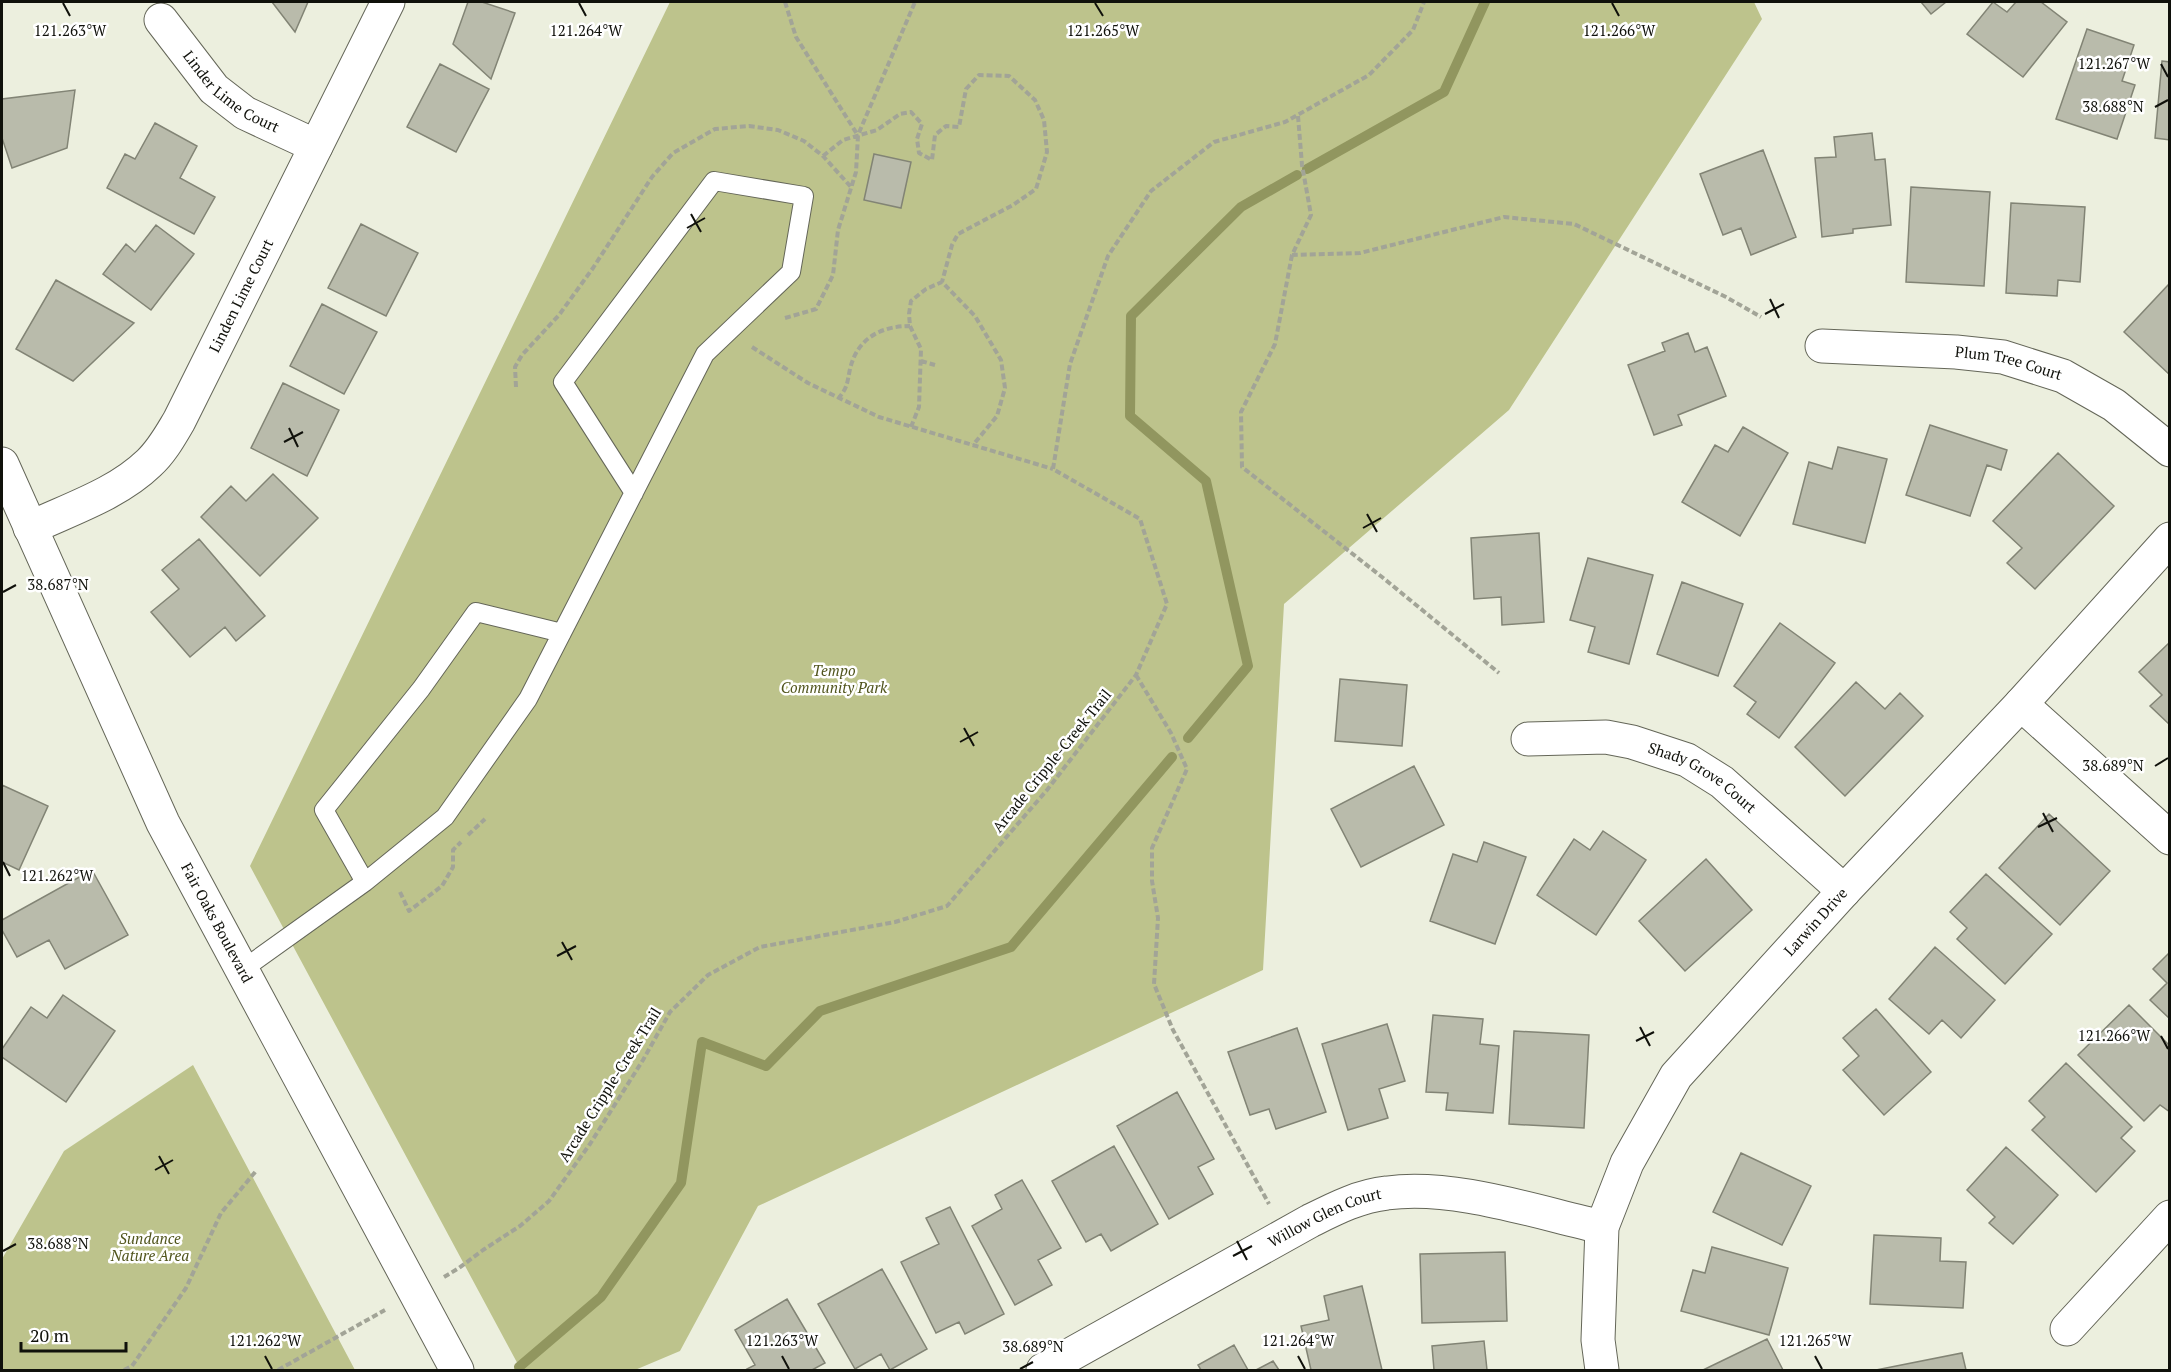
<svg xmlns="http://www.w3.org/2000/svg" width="2171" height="1372" font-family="'PT Serif',serif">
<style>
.green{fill:#bdc38c}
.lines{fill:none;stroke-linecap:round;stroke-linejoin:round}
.stream{stroke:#91965f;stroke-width:10}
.building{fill:#b9bbab;stroke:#828475;stroke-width:1.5}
.service-casing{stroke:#646658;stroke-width:20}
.minor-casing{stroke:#646658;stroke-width:35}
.tertiary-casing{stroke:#646658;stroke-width:35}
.secondary-casing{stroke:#646658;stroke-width:35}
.path{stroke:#a2a497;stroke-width:4;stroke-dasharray:6 3;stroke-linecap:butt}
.service{stroke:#fff;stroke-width:18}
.minor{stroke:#fff;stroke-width:33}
.tertiary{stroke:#fff;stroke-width:33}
.secondary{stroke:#fff;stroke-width:33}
.ticks{fill:none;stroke:#10110b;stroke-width:2}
.labels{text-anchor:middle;stroke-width:5;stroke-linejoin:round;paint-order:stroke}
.street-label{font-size:15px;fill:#10110b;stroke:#fff}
.park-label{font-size:15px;font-style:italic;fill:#50541c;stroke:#fff}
.ticks-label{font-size:15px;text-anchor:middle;fill:#10110b;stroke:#fff;stroke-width:5;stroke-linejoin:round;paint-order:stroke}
</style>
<rect width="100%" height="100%" fill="#ecefde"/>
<path class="green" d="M670,2H1754L1762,19L1509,410L1284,604L1263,970L758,1206L680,1351L635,1370H521L250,866Z
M193,1065L355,1370H2V1259L64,1151Z"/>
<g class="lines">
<path class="stream" d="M1307,169L1444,92L1485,2
M1188,738L1248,666L1206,481L1130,416L1131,316L1241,207L1297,175
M519,1367L601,1297L681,1183L702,1042L766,1066L820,1011L1011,947L1172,757"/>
</g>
<path class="building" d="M272,2H308L295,32Z
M468,2H482L515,13L491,79L453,44Z
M1921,2H1946L1931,14Z
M1993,2L2007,12L2016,2H2041L2067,22L2023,77L1967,34Z
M2087,29L2134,45L2122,81L2135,85L2117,139L2056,119Z
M2162,61L2170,62V140L2155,138Z
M440,64L489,89L456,152L407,127Z
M75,90L67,148L12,168L2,138V99Z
M155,123L197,146L180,178L215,197L194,234L107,188L125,154L135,159Z
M1872,133L1875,160L1885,159L1891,225L1853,229V233L1822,237L1815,158L1836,157L1834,137Z
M1763,150L1796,237L1751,255L1741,228L1723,235L1700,174Z
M874,154L911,162L901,208L864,200Z
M1911,187L1990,192L1984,286L1906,282Z
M2011,203L2085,207L2080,282L2058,280L2057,296L2006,293Z
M361,224L418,253L386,316L328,288Z
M156,225L194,254L151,310L103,274L126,244L135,252Z
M56,280L134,323L73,381L16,349Z
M2170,283V375L2124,332Z
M322,304L377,332L344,394L290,366Z
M1688,333L1695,352L1707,347L1726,396L1678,415L1682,425L1654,435L1628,365L1665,351L1662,343Z
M283,383L339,410L307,476L251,448Z
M1930,425L2007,450L2001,470L1987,465L1970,516L1906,495Z
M1743,427L1788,453L1740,536L1682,502L1715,445L1728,452Z
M1838,447L1887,459L1865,543L1793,524L1809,462L1832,469Z
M2058,453L2114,506L2035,589L2007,563L2022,548L1993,521Z
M273,474L318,518L260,576L201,517L231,486L246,501Z
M1539,533L1544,622L1502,625L1501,597L1474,599L1471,538Z
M199,539L265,616L236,641L225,627L190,657L151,612L179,589L162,570Z
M1588,558L1653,575L1629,664L1588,652L1595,627L1570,620Z
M1682,582L1743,604L1718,676L1657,654Z
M1780,623L1835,663L1779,738L1747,714L1756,702L1734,686Z
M2170,642V725L2150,706L2162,695L2139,672Z
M1340,679L1407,685L1402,746L1335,741Z
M1856,682L1885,709L1900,693L1923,716L1845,796L1795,747Z
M1414,766L1444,825L1361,867L1331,809Z
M2,785L48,806L19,870L2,862Z
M2049,814L2110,871L2060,925L1999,868Z
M1603,831L1646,860L1596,935L1537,895L1574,839L1590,850Z
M1484,842L1526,857L1495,944L1430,921L1453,854L1477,862Z
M1706,859L1752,910L1685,971L1639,921Z
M92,870L128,935L65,969L49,940L17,957L2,930V920Z
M1986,874L2052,934L2005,984L1957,939L1967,928L1950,912Z
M1935,947L1995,1000L1961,1038L1942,1020L1929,1034L1889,999Z
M2170,952V1019L2150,1000L2167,983L2153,969Z
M63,995L115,1031L66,1102L2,1057V1049L31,1007L47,1018Z
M2129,1005L2170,1046V1112L2160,1105L2144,1121L2078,1055Z
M1876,1009L1931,1072L1884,1115L1843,1070L1859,1056L1843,1038Z
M1433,1015L1483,1019L1480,1044L1499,1046L1493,1113L1446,1110L1448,1093L1426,1092Z
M1387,1024L1405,1081L1379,1089L1388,1118L1348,1130L1322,1044Z
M1297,1028L1326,1112L1276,1129L1269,1109L1250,1115L1228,1052Z
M1514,1031L1589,1035L1584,1128L1509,1124Z
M2066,1063L2132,1127L2121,1138L2135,1151L2096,1192L2032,1130L2045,1117L2029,1101Z
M1177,1092L1214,1159L1198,1167L1213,1194L1169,1219L1117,1126Z
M1114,1146L1158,1224L1111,1251L1101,1234L1086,1242L1052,1181Z
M2006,1147L2058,1195L2013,1244L1989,1223L1995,1217L1967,1190Z
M1741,1153L1811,1186L1782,1245L1713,1212Z
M1022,1180L1061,1248L1038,1260L1052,1285L1015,1305L972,1226L1002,1209L995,1195Z
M950,1207L1004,1314L965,1334L959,1322L936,1333L901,1262L939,1244L926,1218Z
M1874,1235L1941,1238L1940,1261L1966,1262L1963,1308L1870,1304Z
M1712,1247L1788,1268L1769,1335L1681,1311L1693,1270L1705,1273Z
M1505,1252L1507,1321L1422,1323L1420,1254Z
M882,1269L927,1349L890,1370L881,1354L855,1369L818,1304Z
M1362,1286L1382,1370H1311L1301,1326L1329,1320L1324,1296Z
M787,1299L825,1363L812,1370H748L747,1369L755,1365L735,1330Z
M1767,1339L1783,1370H1703Z
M1484,1341L1487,1370H1434L1432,1346Z
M1234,1345L1248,1370H1201L1198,1365Z
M1962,1353L1966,1370H1876Z
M1273,1361L1279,1370H1256Z"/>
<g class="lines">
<defs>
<path id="service" d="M365,882L324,810L421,689L476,612L562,633
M242,970L365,882L445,817L528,699L705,354L791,272L804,196L714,181L563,382L634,493"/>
<g id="minor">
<path id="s1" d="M161,20L214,89L245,113L316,146"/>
<path id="s2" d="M1822,346L1956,352L2003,357L2063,376L2114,405L2170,450"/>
<path id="s3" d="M30,528C70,509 117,494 149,463C162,451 170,436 179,421L388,2"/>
<path d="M2021,704L2170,838"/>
<path id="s4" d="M1528,739L1606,737L1632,742L1687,760L1722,782L1844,891"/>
<path d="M2067,1329L2170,1217"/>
<path id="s5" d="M1043,1370L1310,1221C1334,1209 1359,1196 1387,1193C1454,1184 1535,1212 1602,1227"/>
</g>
<g id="tertiary">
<path id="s6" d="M1602,1370L1598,1340L1602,1227L1627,1163L1676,1076L1844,891L2021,704L2170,539"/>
</g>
<g id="secondary">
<path id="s7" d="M2,464L163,823L457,1370"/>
</g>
</defs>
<use href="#service" class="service-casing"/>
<use href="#minor" class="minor-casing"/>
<use href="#tertiary" class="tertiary-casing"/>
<use href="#secondary" class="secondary-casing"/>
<path class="path" d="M785,2L796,37L857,134
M1298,116L1302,165L1311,215L1292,255L1360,253L1504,217L1574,224L1726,297L1761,317
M823,156L843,140L877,130L900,114L911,112L922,124L917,139L919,153L932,160L935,135L946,126L959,127L966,89L979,75L1009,76L1035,100L1044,120L1047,152L1036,189L1013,205L958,234L952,245L942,282
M1292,255L1275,344L1241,412L1242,467L1382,577L1499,673
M785,318L816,309L833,275L838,230L856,172L858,135L915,2
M752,347L808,383L879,417L1053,469
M921,361L935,365
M516,387L515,367L522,355L559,315L593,268L652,177L673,153L715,129L749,126L778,130L804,141L823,156L851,187
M838,399C848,387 847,383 850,369C857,339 880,326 910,326
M911,427L919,407L921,349L910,326L909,314L911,301L926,289L942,282L975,316L1001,360L1005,388L997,416L973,445
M1136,675L1171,733L1187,769L1152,848V881L1158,918L1154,984L1173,1030L1269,1204
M468,835L485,819
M400,892L409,911L442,886L453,867V850L461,842
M444,1277L459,1268L483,1250L520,1226L549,1201L590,1144L643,1060L670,1012L708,975L760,947L895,922L947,906L1047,790L1136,675L1167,604L1140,519L1053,469L1070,364L1108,256L1151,191L1214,142L1285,122L1369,75L1413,30L1424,2
M124,1370L132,1366L186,1288L221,1213L256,1171
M278,1370L385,1310"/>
<use href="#service" class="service"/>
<use href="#minor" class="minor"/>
<use href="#tertiary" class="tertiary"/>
<use href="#secondary" class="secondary"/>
</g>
<path class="ticks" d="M63,3L70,16M579,3L586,16M1095,3L1103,16M1612,3L1619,16M2161,64L2168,77M2155,107L2168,100M691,214L701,232M687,228L705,218M1770,299L1779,318M1765,314L1784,304M289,428L298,447M284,442L303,432M1367,514L1377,532M1363,528L1381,518M3,592L16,585M964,728L974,746M960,742L978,732M2155,766L2168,758M2043,813L2053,832M2038,827L2057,818M3,862L10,876M562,942L572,960M557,956L576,946M1640,1027L1650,1046M2161,1036L2168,1049M1636,1041L1654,1032M159,1156L169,1174M155,1170L173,1160M1237,1241L1247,1260M3,1251L16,1244M1233,1256L1252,1246M265,1356L272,1369M782,1356L789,1369M1298,1356L1305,1369M1815,1356L1822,1369M1020,1369L1033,1362"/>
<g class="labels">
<g class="street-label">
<text dy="5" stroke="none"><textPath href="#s1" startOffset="102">Linder Lime Court</textPath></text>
<text dy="5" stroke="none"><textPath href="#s3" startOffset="328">Linden Lime Court</textPath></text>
<text dy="5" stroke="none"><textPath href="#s2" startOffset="188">Plum Tree Court</textPath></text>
<text transform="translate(1052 761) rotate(-51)" y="5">Arcade Cripple-Creek Trail</text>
<text dy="5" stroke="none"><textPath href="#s4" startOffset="184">Shady Grove Court</textPath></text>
<text dy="5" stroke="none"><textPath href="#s6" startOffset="520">Larwin Drive</textPath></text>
<text dy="5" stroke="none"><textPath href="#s7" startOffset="507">Fair Oaks Boulevard</textPath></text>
<text transform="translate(610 1085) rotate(-58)" y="5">Arcade Cripple-Creek Trail</text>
<text dy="5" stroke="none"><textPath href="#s5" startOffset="321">Willow Glen Court</textPath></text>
</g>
<g class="park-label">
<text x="834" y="676">Tempo<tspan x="834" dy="17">Community Park</tspan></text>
<text x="150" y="1244">Sundance<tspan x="150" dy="17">Nature Area</tspan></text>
</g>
</g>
<g class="ticks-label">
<text x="70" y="36">121.263°W</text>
<text x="586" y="36">121.264°W</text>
<text x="1103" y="36">121.265°W</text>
<text x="1619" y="36">121.266°W</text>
<text x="2114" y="69">121.267°W</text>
<text x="2113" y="112">38.688°N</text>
<text x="58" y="590">38.687°N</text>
<text x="2113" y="771">38.689°N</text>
<text x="57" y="881">121.262°W</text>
<text x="2114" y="1041">121.266°W</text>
<text x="58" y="1249">38.688°N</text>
<text x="265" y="1346">121.262°W</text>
<text x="782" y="1346">121.263°W</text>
<text x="1298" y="1346">121.264°W</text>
<text x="1815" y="1346">121.265°W</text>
<text x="1033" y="1352">38.689°N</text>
</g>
<rect width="2171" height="1372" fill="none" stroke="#10110b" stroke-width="6"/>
<path d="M21 1342v9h105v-9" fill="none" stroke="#10110b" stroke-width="3"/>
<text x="30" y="1342" font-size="18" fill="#10110b" stroke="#ffffff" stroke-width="4.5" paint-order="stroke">20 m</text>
</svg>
